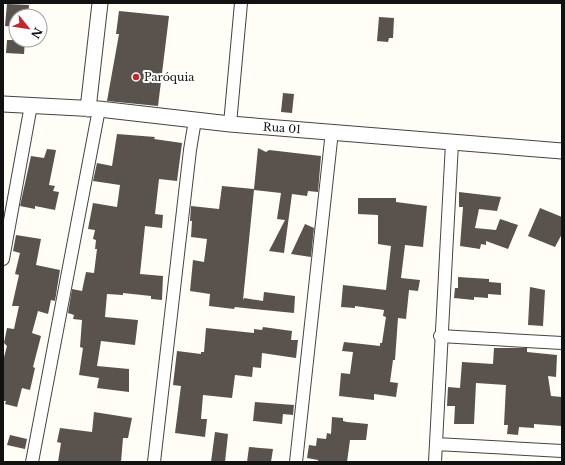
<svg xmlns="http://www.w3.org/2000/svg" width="565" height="465" font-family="'Libre Baskerville',serif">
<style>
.building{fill:#5a524d}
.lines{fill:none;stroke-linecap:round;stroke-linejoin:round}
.minor-casing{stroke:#444;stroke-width:14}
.tertiary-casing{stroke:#444;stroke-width:17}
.minor{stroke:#fff;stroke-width:12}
.tertiary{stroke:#fff;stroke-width:15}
.poi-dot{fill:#c4262e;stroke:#fff;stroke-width:1.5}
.labels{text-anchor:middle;stroke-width:4;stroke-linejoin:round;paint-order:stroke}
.poi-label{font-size:11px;fill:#111;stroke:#fff;text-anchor:start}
.street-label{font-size:11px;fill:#111;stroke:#fff}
</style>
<rect width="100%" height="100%" fill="#fffdf5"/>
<path class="building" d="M7,4L29,5L28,16H16V27L5,26Z
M119,11L169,16L158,106L107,101L119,34H116Z
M379,17L394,18L393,38H389L388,42L377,41Z
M7,40H25L24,54L6,53Z
M283,93L294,94L292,113L281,112Z
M117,134L155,137L154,139L182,143L177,181L159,179L155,214L163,215L162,228L145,226L140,274L163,276L162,300L151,299V296L123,293V295L107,294L105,317L138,320L135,345L101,341L97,366L129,369V392L97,388L99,378L79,375L83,348L80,347L82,320L73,319L74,315L68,313L72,289L82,291L86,272L94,273L97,249H95L96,240L93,239L95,230L88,229L93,203L117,207L120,185L93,181L97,163L112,166Z
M258,148L266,152L269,150L321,156L318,192L308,191L307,196L292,194L284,253L269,251L285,220L277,219L281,193L254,190L243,300L244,298L263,301L264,292L295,296L294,313L235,307L234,309L209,306L210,294L190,291L193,260L204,262L207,239L191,237L192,221H190L191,206L219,209L222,186L254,189Z
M47,149L56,150L49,185L55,186L53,191L59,192L55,210L35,206V209L20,206L31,156L44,158Z
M459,192L501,197L497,211L479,209L475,228L496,230L500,219L518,225L508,249L486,241V245L481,244L480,249L460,246L463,207H459Z
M358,198H396V202L427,206L423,247L405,245L401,278L420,280L418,291L409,290L406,319L398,318L395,360H393L390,382L398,383L396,397L374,394V400L339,396L341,373L350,374L353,352L342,351L344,342L380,346V343H382L386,317L383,316L384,310L355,306V308L341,307L343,285L386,290L391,246L378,244V215L358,214Z
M540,208L562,217V234L555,247L528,236Z
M305,224L314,228L311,257L291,254Z
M16,235L41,239L36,265L60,270L55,301L51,300L48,314L38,311L32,333L41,336L33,367L35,368L30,390L22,388L17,407L5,404L6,401H3V361L7,346L4,343L7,328L14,329L19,306H12L19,275L15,274L20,253L13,251Z
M458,277L489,279V282L501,283V295L488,294V298L474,297V300L454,298L455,288H458Z
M530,287L545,290L543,326L528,325Z
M263,327L292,331L291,340H298L296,358L262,353L261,368L253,367L252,377L235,375L232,398L203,395L201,419H207L205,437L175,433L181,386L173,385L177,351L201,354V352H204L206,328L254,333V329L262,330Z
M494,348H527V352L557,355L556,377L548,376L551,396L562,397V426L534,424V428L519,427L518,435L507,434L508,425H504L506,385L476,383L474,424H454L455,406H447L448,387L460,388L462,362L493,364Z
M255,402L294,405L293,415L283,414L282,424L253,421Z
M94,412L132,418L128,438H123L121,462H58L61,443L57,442L60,428L92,432Z
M332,417L343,418V421L347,422L368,424L366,440H350L347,462H318V460L307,458L309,445L316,446L317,438L326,439L327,433L331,434Z
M215,432L228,434L225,462H211Z
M10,435L27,439L25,449L7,445Z
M249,447L273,449L271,462H247Z"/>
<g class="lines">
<defs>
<path id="minor" d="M230,124L241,3
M3,259L31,105
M440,336L562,343
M436,444L562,451
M32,462L99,109
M154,462L190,150L195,120
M296,462L332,131
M435,462L452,143"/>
<path id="tertiary" d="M3,104L99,109L230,124L562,151
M88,109L100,3"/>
</defs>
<use href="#minor" class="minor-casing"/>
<use href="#tertiary" class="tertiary-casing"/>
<use href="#minor" class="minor"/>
<use href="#tertiary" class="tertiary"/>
</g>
<circle class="poi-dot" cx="136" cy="77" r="4"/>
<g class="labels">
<g class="poi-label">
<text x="144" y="81">Paróquia</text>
</g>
<g class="street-label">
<text transform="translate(282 128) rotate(4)" y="4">Rua 01</text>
</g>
</g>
<rect width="565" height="465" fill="none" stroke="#111111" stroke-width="8"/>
<g transform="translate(28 28) rotate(120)"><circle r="19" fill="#ffffff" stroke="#a0a0a0"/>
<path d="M0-3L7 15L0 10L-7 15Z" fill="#c4262e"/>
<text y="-6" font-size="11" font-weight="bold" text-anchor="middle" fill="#111111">N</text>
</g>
</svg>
